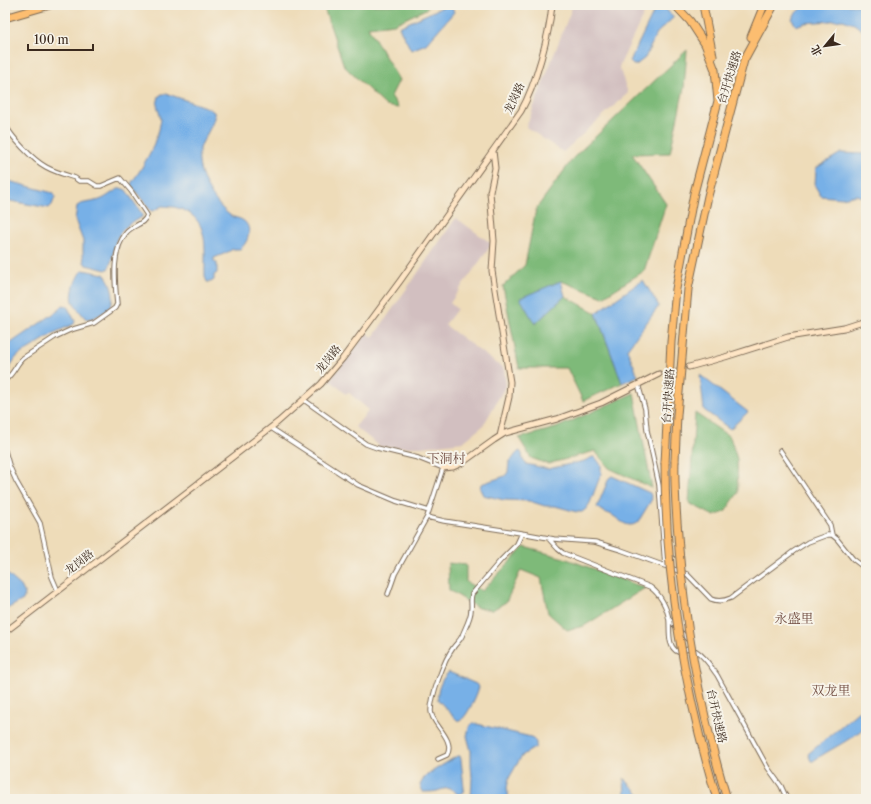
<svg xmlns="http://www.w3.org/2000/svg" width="871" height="804" font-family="'Libre Caslon Text','Noto Serif SC',serif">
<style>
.industrial{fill:#d2bfc0}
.forest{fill:#7eba79;stroke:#5c724c}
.water{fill:#77b0e7;stroke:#596d82}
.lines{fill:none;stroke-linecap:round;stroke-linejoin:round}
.street-tunnel{stroke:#cab89a;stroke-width:3.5;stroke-dasharray:3.5 2;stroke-linecap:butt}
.street-casing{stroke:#7a6854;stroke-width:5.5}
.secondary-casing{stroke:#7a6854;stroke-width:7}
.highway-casing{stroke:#7a6854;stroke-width:9}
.street{stroke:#fff;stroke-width:3.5}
.secondary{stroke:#fee5c5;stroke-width:5}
.highway{stroke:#fcbd6f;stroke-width:7}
.highway-bridge-casing{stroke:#7a6854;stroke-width:9;stroke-linecap:butt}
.highway-bridge{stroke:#fcbd6f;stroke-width:7}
.labels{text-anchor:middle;stroke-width:4;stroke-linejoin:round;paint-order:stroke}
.street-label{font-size:11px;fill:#3b2a1e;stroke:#f7f3e8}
.quarter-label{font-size:13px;fill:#724e43;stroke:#f7f3e8}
</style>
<rect width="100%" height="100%" fill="#f7f3e8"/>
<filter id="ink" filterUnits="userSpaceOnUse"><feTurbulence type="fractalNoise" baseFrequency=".025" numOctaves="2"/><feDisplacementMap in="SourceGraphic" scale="8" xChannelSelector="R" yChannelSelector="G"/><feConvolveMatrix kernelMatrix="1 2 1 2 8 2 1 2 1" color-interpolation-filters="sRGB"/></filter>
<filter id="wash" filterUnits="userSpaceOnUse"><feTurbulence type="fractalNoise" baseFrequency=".012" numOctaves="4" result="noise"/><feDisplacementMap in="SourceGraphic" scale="16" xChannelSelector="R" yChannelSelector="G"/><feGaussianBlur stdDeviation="0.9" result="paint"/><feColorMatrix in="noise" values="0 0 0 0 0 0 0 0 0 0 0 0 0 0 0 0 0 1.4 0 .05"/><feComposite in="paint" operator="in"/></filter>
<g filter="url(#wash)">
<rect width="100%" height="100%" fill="#eedcb9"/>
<path class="industrial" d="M573,5H644L647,7L619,67L628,93L563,152L526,127Z
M456,218L492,244L450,303L457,309L445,325L504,369L506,385L483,426L463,442L422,447H381L355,427L369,410L348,392L346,394L330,380L367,333L373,337Z"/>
<path class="forest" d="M323,5H426L428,8L394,24L368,27L399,80L391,96L399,108L386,106L344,66Z
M687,50L684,88L670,153L632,154L666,204L644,271L603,297L561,281L535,324L565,296L596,313L622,383L583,401L567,368H519L503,286L525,265L536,209L574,157Z
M634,393L652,488L609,468L595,451L548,464L531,458L519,438L556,428Z
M695,413L730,437L737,459L738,493L725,512L714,516L689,503Z
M524,547L564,558L645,588L584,626L567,630L548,613L541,578L521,570L506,602L492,610L478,608L449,590L448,563L466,565V582L482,591Z"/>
<path class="water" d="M447,5H451L454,12L426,44L411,50L399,27Z
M657,5H661L674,17L657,33L645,58L636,65H633L630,61Z
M808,5H866V33L854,24L843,20L804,23L796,26L792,19C796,11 800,9 808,5Z
M162,94H168L208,108L214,112C217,122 202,139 200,149C197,159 200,173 205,182C210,194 220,208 231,216C235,218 241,218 245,222C253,230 247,244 240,249H233L226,253L214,258V261L217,263V273L214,275V280L211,282H207L205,277C204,248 212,216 174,207C171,207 165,206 162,206C157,208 156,211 151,211L131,185L132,182L141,169L151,151L159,130L161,119L157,105L159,96Z
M841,153L866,154V198L856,195L842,198L821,196L815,186L816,168Z
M5,180L53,193L55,197L52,205L49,208L10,201L5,202Z
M121,188L126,190L142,214V217C138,220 132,221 128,225C111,239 116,250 109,268L106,270L86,265L84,262L83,254V241L75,220L77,206C83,202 89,203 95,201C105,200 112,191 121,188Z
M83,270L104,274C110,279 115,295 112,303C110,310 93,320 86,319C82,314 76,308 73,301C70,295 77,273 83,270Z
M643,280L659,306L627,349L638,376L622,383L596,313Z
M561,281L565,296L535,324L520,298Z
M63,305L67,306L75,321L74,324L56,332L19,355C11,361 11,369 5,375V347L59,310Z
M700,375L748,412L730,429L704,410Z
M520,451L522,454L523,460L526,464L548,469L584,461L593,457L596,458L601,465V474L590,503L586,509L582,512H577L555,506H545L529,501L504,500L483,495L480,489L481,484L505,476L508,472L509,462C514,459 514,454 520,451Z
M612,476L650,493L652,499L638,522C628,530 620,520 612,515C606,512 601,512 597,507L609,478Z
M5,572L21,586L25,594L23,600L5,610Z
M449,672L476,684L479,687C477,695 467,717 460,721L457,720L438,700C436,692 442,677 449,672Z
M866,705V726C850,741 830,749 813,761H811L808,754Z
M473,723L531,737L536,742V747L523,755L520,759L509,778L507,788L509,799H471L472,777L471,766V751L467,736L469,727Z
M457,756H460L461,759L464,788L463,792L458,795C451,786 447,788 437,791C433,792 427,792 423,792L420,785L425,776Z
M624,778L643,799H625Z"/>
</g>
<g filter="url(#ink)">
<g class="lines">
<path class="street-tunnel" d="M659,374L689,367"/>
<defs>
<path id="street" d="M5,124C11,137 33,160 46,167C55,172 66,175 75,178L79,181H89L97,186H101L120,178L131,191L147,215C144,225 132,225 126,233C111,252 115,282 117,304L115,308L94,323L70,330L55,337L23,358C16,364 14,374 5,380
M638,384L645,409L647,430L659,485L665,566
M304,400L366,444L377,448L418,458L443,468L427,517L395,574L388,594
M271,428L358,485L396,501L429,511
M780,450L830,525L832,535
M5,451L9,465L16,481L40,523L52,577L58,591
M427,517L444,521L521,533L554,539L595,542L621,550L687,574L711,599C718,602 724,601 731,598L794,551L808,542L827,535H832L837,539L853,559L866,569
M548,538L558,549L563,553L650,587C660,594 667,607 669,620C670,630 667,647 678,652C682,651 686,649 690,649C700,649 712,668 717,675L768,768L781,786L787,799
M669,619L689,641
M438,759L447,755C456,739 431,724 431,711C431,696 444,660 453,648C456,643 460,641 462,636C465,628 471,618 471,610C472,604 470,600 472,594L501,560L517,544L522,533"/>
<path id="secondary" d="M493,151L495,168L490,192L494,241L492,271L510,382L509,397L500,436
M689,367L725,357L788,337L844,328L866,321
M443,468L453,467L462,463L494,440L505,433L557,419L601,403L659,374
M5,632L278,422L321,384L343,358L400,281L521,111C536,84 549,36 552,5"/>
<path id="highway" d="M703,5L713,56
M5,6L7,5
M5,18L50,5
M751,37L764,5
M675,461L677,415L688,289L708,196L744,60L774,5
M665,463L671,342L676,289L694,193L718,101L715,70L705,44L690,21L675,5"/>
</defs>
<use href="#street" class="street-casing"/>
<use href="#secondary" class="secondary-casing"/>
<use href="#highway" class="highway-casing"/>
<use href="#street" class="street"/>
<use href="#secondary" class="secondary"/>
<use href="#highway" class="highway"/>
<defs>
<path id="highway-bridge" d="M675,461C674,491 677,520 679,549C686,634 702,717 727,799
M665,463C665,577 684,690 717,799"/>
</defs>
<use href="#highway-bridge" class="highway-bridge-casing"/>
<use href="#highway-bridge" class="highway-bridge"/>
</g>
</g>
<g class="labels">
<g class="street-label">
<text transform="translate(729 77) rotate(-73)" y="4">台开快速路</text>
<text transform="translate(514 98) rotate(-65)" y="4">龙岗路</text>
<text transform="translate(328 359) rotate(-51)" y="4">龙岗路</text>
<text transform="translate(668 396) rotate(-86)" y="4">台开快速路</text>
<text transform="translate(79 562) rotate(-38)" y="4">龙岗路</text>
<text transform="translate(717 716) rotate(77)" y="4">台开快速路</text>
</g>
<g class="quarter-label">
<text x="446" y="463">下洞村</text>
<text x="794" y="623">永盛里</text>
<text x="831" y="695">双龙里</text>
</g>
</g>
<rect width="871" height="804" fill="none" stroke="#f7f3e8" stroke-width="20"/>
<g transform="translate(825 46) rotate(241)" stroke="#f7f3e8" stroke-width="3" paint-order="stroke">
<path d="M0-3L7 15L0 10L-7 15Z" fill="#3b2a1e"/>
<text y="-6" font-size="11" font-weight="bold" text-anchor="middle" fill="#3b2a1e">北</text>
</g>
<path d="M28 44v6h65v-6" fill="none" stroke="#3b2a1e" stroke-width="2"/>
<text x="34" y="44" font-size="12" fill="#3b2a1e" stroke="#f7f3e8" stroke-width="3" paint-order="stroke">100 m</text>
</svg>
